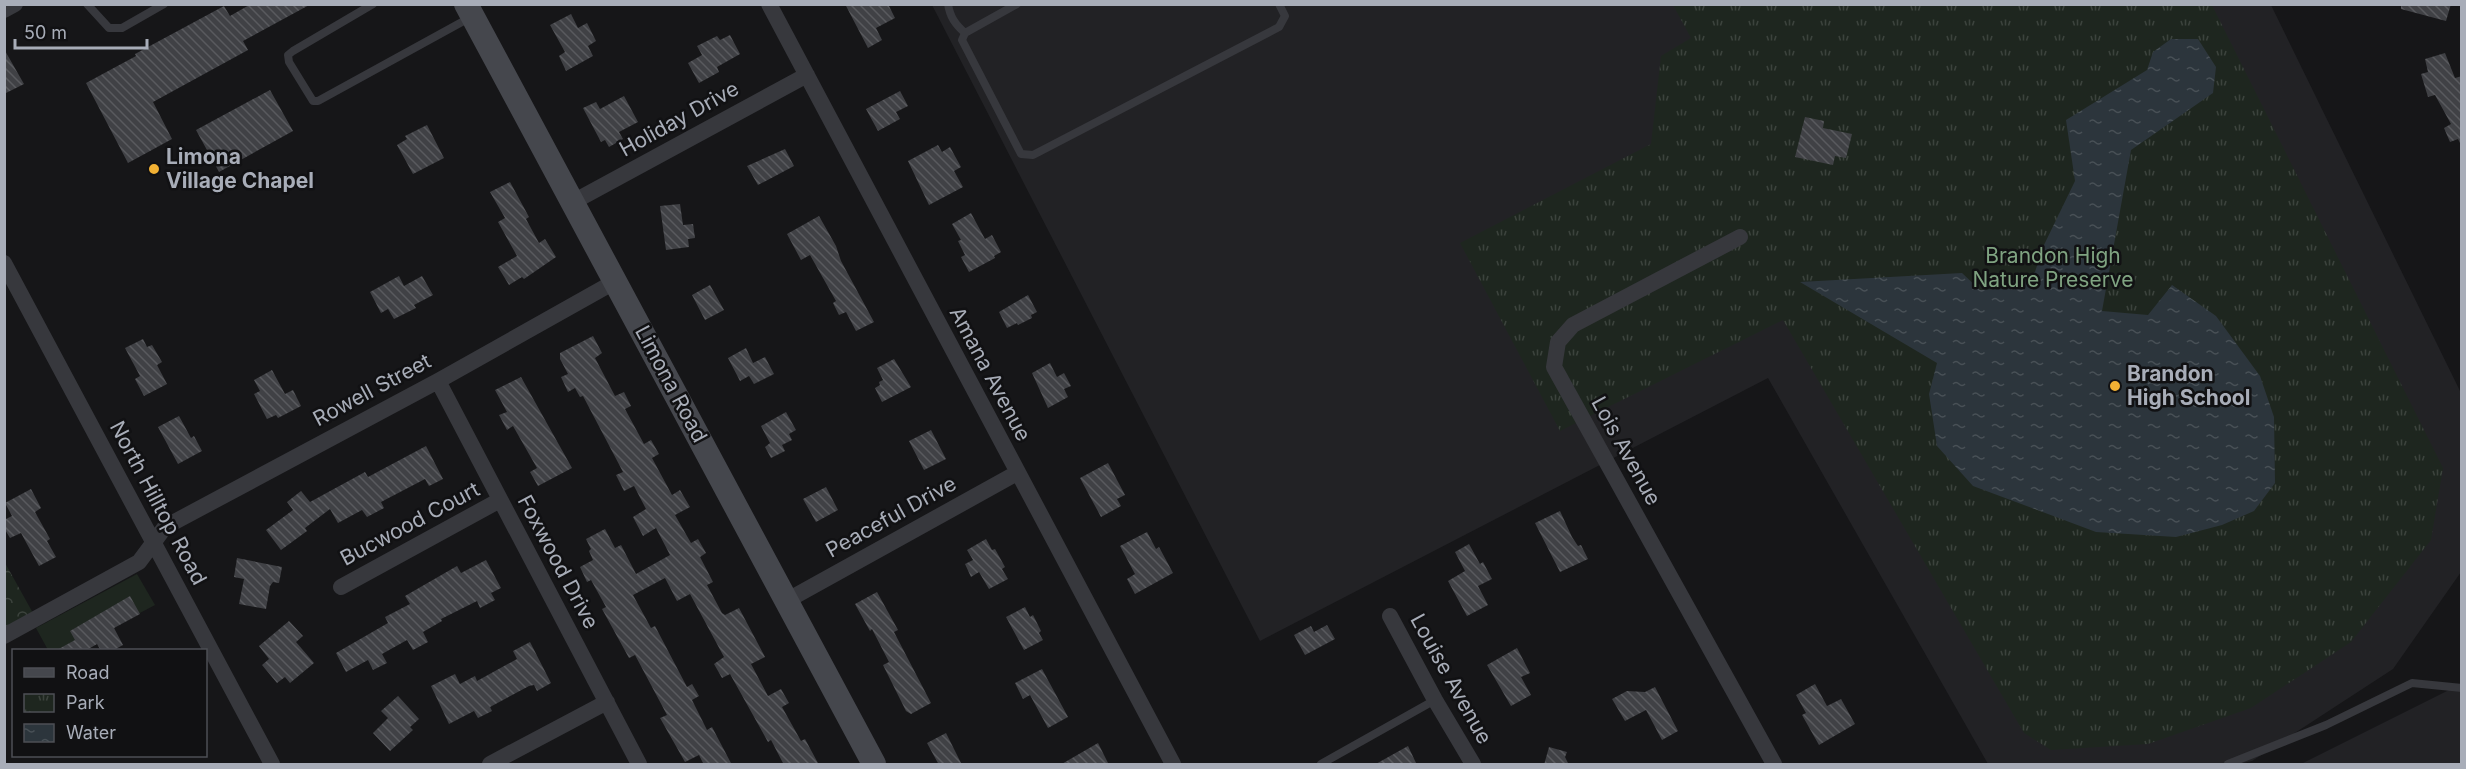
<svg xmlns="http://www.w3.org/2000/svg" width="2466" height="769" font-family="Inter,sans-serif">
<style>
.built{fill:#222225}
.grass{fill:#1e261f}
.forest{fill:url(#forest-crowns)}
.park{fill:url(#park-tufts)}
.water{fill:url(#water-ripples)}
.building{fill:url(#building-back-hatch)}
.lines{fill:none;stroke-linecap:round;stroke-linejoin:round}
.lane{stroke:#37383d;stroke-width:8}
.street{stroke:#37383d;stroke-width:16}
.secondary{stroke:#45474d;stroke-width:24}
.poi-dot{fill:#f2b134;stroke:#111113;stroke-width:2}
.labels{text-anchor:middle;stroke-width:5;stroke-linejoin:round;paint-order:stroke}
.street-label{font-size:21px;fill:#a8adb8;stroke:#111113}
.poi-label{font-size:21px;font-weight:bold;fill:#a8adb8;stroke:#111113;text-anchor:start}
.park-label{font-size:21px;fill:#7fa381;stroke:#111113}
</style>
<defs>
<pattern id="forest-crowns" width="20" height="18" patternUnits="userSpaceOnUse" patternTransform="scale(1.5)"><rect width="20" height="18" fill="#1e261f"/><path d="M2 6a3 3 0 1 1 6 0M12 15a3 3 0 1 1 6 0" fill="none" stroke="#3c433d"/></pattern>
<pattern id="park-tufts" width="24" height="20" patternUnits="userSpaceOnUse" patternTransform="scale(1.5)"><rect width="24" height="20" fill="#1e261f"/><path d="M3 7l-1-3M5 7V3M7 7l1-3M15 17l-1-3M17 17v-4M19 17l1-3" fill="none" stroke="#3c433d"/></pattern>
<pattern id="water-ripples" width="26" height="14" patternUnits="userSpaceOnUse" patternTransform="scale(1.5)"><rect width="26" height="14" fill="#2c353c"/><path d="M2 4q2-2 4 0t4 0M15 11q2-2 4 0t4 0" fill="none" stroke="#485056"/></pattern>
<pattern id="building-back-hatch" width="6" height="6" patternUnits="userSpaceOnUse" patternTransform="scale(1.5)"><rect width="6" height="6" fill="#404145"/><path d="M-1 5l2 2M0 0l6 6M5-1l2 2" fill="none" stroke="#595a5e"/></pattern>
</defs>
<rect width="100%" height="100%" fill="#161618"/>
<path class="built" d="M932,5H2271L2461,393V572L2393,669L2252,761L2238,764H1988L1768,378L1260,641Z
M2461,684V764H2301Z"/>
<path class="grass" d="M137,574L155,605L70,650H48L36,628Z"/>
<path class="forest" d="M4,561L34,615L4,631Z"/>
<path class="park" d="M1673,5H2212L2443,468L2431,540L2351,642L2251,708L2148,744L2051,750L2024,733L1783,320L1560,431L1460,243L1651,144L1661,56L1691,38Z"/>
<path class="water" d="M2171,39H2198L2216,67L2213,93L2131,150L2102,311L2148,315L2172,285L2216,316L2260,376L2274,417L2275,483L2254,511L2222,525L2176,537L2096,532L1973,486L1937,446L1929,394L1937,363L1800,282L1962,273L1980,290L1994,289L2035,272L2043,247L2075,181L2066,120L2147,70L2153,52Z"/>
<path class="building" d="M251,4H311L243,41L248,50L153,102L172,139L128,163L86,83L136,56L135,54L224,6L230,16Z
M845,4H888L895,18L876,28L882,40L868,48Z
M2401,4H2451L2446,21L2401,9Z
M571,14L578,28L587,23L596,41L588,46L593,56L566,71L559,56L565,52L550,25Z
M730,35L740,54L717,67L719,72L699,83L688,63L702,55L697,46L717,36L720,40Z
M4,49L24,84L4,94Z
M2445,53L2455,78L2462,76V147L2458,139L2450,142L2444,128L2451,124L2435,95L2428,97L2421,74L2428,72L2425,59Z
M270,90L293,131L219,172L196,130Z
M900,91L908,106L896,112L900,119L878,131L866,109Z
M624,96L638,122L619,132L623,139L609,147L605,140L601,142L583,108L596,102L600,109Z
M1805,117L1824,121L1823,128L1852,134L1846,158L1835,156L1833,165L1795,157Z
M427,125L444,158L413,174L397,145L407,139L405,136Z
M938,145L942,152L950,147L961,167L954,171L963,187L929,205L908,161Z
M785,149L794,166L758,185L747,166Z
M510,182L529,217L526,219L539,243L545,239L556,257L524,279L522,277L509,285L498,267L517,256L498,222L505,218L490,192Z
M680,204L683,225L693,224L695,238L688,239L689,247L666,250L660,206Z
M971,213L985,239L992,235L1001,252L994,256L995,258L969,272L961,257L965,255L958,241L961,240L952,224Z
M819,216L836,246L841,261L874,322L856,331L846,312L839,315L833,303L836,301L810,255L801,260L787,234Z
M399,276L404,286L422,276L433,295L414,305L416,308L394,319L388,309L381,313L370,292Z
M710,285L724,310L705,320L692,295Z
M1028,295L1037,312L1031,315L1032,318L1018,325L1017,323L1007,328L999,312Z
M593,336L602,353L595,358L615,396L624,392L631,406L625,409L644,444L651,440L659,454L652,458L672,495L680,490L690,507L675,515L691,543L698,539L706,553L700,557L713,582L707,585L722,613L725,615L739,608L765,657L751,664L768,696L781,689L789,703L782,707L801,741L805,739L819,765H784L771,740L768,742L730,674L722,678L714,664L724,657L690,594L677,601L665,578L633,595L651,628L655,626L687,687L692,684L699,696L692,700L707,730L712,727L732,765H704L699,755L685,762L660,718L667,715L635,655L629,658L602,609L606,607L591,580L587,582L580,567L593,560L589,551L591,549L586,539L605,529L615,548L621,545L636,574L670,555L656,528L643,536L633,517L646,509L634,486L624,491L616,475L623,472L583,396L580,397L575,388L568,392L561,377L568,374L560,359V353Z
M143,339L147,347L152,345L162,362L157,365L167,384L144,396L135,379L140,376L125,348Z
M746,348L753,363L765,357L774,374L754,384L749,376L740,381L728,358Z
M894,359L911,387L882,402L875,388L880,385L879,382L883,380L877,368Z
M1050,363L1057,377L1064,373L1071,386L1064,389L1068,397L1048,408L1032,373Z
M272,370L285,394L293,390L301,406L278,418L276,415L267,419L254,394L260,391L254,380Z
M521,377L572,468L538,486L530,472L537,468L513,426L507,430L499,415L507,412L495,390Z
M786,412L796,430L789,434L792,440L782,445L785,451L771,458L765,447L770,443L761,426Z
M179,416L191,438L194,436L202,451L178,464L158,427Z
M931,430L946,459L924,470L909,441Z
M426,446L443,479L429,486L425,479L381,502L384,508L367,517L362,510L338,523L330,509L305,528L307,531L281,550L266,530L293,510L287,502L301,491L310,502L365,472L368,477Z
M1108,463L1125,495L1117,499L1121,506L1101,517L1080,478Z
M826,487L838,510L816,522L803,499Z
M31,489L41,508L35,512L50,539L47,541L56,557L39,566L21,533L10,538L4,528V520L12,516L5,503Z
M1560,511L1572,537L1578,546L1581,545L1588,559L1560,572L1535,523Z
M1147,532L1156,549L1159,547L1173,573L1135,594L1127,579L1135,574L1120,546Z
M986,539L992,550L995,549L1005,567L1002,569L1008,579L989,589L979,572L971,577L965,564L973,560L967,550Z
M1469,544L1480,564L1483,562L1492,579L1478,586L1488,605L1467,616L1448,581L1465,571L1455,552Z
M237,558L282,567L279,583L273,582L270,586L266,609L239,604L244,579L234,577Z
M486,560L501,588L491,593L495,600L480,608L477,601L441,619L442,621L423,632L428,642L413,650L407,640L382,654L387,663L373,670L368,660L346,672L336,653L388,623L385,617L410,604L405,596L457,566L461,573Z
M877,592L898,630L894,632L931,703L911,714L906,711L883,665L889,662L872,629L870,631L855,604Z
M130,596L140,614L114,628L123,645L112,651H101L97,644L85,651H55L75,640L70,631Z
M1025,607L1030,617L1033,615L1041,631L1039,633L1043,640L1024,650L1006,617Z
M289,621L303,636L296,642L314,663L290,683L285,677L277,683L262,665L269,659L259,646Z
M1327,625L1335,639L1305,655L1294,635L1311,626L1314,632Z
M530,642L551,683L537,691L534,685L529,686L490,707L492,711L478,718L474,711L449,724L431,686L455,674L460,684L475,676L477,681L517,659L513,651Z
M1517,648L1530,673L1521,677L1531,695L1511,706L1487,665Z
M1042,669L1068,717L1048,728L1030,695L1023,699L1015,683Z
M1815,684L1827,706L1841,699L1855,724L1819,745L1802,715L1806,713L1796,695Z
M1655,687L1678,731L1662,740L1646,710L1625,721L1612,699L1627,691L1645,692Z
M398,696L419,719L410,727L413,730L390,751L373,733L388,718L381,711Z
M946,733L962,765H939L927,743Z
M1098,743L1109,765H1060Z
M1408,746L1417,765H1374Z
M1549,747L1567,752L1565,757L1569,765H1544Z"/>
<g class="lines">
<path class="lane" d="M87,4L109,28H122L164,4
M373,4L293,51L288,55L289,62L313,101H318L471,17
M948,4C950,17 955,24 965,33
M1017,4L965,33L962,40L1021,154L1033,155L1279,27L1285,16L1279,4
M1321,764L1435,700
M2228,764L2326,725L2412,683L2462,688"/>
<path class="street" d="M769,4L1173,764
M4,10L15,4
M573,202L807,75
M1740,237L1573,325L1558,342L1554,367L1774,764
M4,263L272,764
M438,381L639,764
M341,587L500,500
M786,601L1017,473
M1390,616L1435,700L1473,764
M4,636L139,562L165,527L438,381L616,281
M490,764L607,702"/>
<path class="secondary" d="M466,4L874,764"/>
</g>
<g class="poi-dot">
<circle cx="154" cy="169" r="6"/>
<circle cx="2115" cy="386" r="6"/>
</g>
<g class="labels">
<g class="street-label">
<text transform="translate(679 119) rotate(-29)" y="7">Holiday Drive</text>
<text transform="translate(990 374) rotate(62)" y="7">Amana Avenue</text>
<text transform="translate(671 384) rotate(62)" y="7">Limona Road</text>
<text transform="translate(372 390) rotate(-28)" y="7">Rowell Street</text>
<text transform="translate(1626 451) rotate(61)" y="7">Lois Avenue</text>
<text transform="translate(158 503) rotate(62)" y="7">North Hilltop Road</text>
<text transform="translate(891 517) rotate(-29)" y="7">Peaceful Drive</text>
<text transform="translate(410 524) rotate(-28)" y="7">Bucwood Court</text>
<text transform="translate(558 562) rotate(62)" y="7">Foxwood Drive</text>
<text transform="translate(1451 679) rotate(61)" y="7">Louise Avenue</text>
</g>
<g class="poi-label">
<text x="166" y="164">Limona<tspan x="166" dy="24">Village Chapel</tspan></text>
<text x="2127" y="381">Brandon<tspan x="2127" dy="24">High School</tspan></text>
</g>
<g class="park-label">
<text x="2053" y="263">Brandon High<tspan x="2053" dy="24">Nature Preserve</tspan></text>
</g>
</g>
<rect width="2466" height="769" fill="none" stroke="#a8adb8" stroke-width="12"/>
<rect x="12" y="649" width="195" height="108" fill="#111113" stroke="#4d4f55" stroke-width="1.5"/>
<rect x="24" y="668" width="30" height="9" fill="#45474d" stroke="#4d4f55" stroke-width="1.5"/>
<text x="66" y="679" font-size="18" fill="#a8adb8">Road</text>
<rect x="24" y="694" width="30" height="18" fill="url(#park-tufts)" stroke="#4d4f55" stroke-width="1.5"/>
<text x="66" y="709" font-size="18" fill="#a8adb8">Park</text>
<rect x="24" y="724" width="30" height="18" fill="url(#water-ripples)" stroke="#4d4f55" stroke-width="1.5"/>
<text x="66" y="739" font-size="18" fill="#a8adb8">Water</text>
<path d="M15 39v9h132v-9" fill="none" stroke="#a8adb8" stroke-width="3"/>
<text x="24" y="39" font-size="18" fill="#a8adb8" stroke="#111113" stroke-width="4.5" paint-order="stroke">50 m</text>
</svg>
